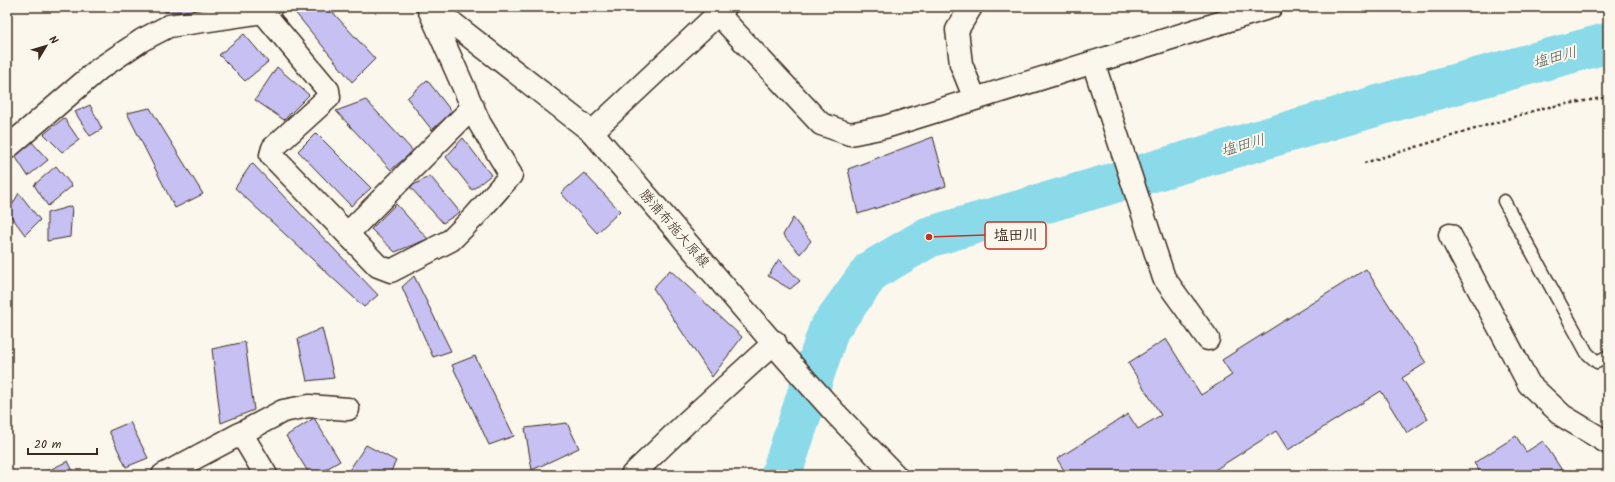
<svg xmlns="http://www.w3.org/2000/svg" width="1615" height="482" font-family="Kalam,'Klee One',sans-serif">
<style>
.lines{fill:none;stroke-linecap:round;stroke-linejoin:round}
.river{stroke:#8bdae9;stroke-width:41}
.building{fill:#c7c1f3;stroke:#3b2a1e}
.service-casing{stroke:#3b2a1e;stroke-width:15}
.minor-casing{stroke:#3b2a1e;stroke-width:25}
.tertiary-casing{stroke:#3b2a1e;stroke-width:25}
.secondary-casing{stroke:#3b2a1e;stroke-width:25}
.path{stroke:#3b2a1e;stroke-width:2.5;stroke-dasharray:3 3;stroke-linecap:butt}
.service{stroke:#fbf7ec;stroke-width:12}
.minor{stroke:#fbf7ec;stroke-width:22}
.tertiary{stroke:#fbf7ec;stroke-width:22}
.secondary{stroke:#fbf7ec;stroke-width:22}
.labels{text-anchor:middle;stroke-width:4;stroke-linejoin:round;paint-order:stroke}
.street-label{font-size:14px;fill:#3b2a1e;stroke:#fbf7ec}
.water-label{font-size:15px;font-style:italic;fill:#4f5651;stroke:#fbf7ec}
.leader{fill:none;stroke:#c8321e;stroke-width:1.5}
.callout-dot{fill:#c8321e;stroke:#fbf7ec;stroke-width:1.5}
.callout{fill:#fbf7ec;stroke:#c8321e;stroke-width:1.5}
.callout-label{font-size:15px;text-anchor:middle;font-weight:bold;fill:#3b2a1e}
</style>
<rect width="100%" height="100%" fill="#fbf7ec"/>
<filter id="ink" filterUnits="userSpaceOnUse"><feTurbulence type="fractalNoise" baseFrequency=".025" numOctaves="2"/><feDisplacementMap in="SourceGraphic" scale="8" xChannelSelector="R" yChannelSelector="G"/><feConvolveMatrix kernelMatrix="1 2 1 2 8 2 1 2 1" color-interpolation-filters="sRGB"/></filter>
<g filter="url(#ink)">
<g class="lines">
<path class="river" d="M781,475L829,329L871,271L929,237L1404,98L1608,43"/>
</g>
<path class="building" d="M165,7H195V10L165,12Z
M301,7H328L375,59L352,82L294,11Z
M244,34L268,62L245,81L219,55Z
M277,67L309,95L284,120L255,100Z
M427,80L452,112L432,130L407,98Z
M366,100L413,151L391,170L336,111Z
M90,105L102,129L90,136L75,112Z
M150,108L203,194L175,208L127,113Z
M64,118L79,140L62,152L44,134Z
M316,133L371,188L351,206L298,151Z
M933,137L946,186L858,214L848,169Z
M463,138L491,175L472,190L446,157Z
M30,140L48,160L28,176L15,156Z
M252,163L378,295L364,307L235,188Z
M56,166L72,186L48,206L34,185Z
M584,173L620,211L597,233L561,193Z
M430,176L460,212L443,223L410,187Z
M19,193L40,220L25,235L8,212Z
M396,204L428,239L395,252L371,229Z
M72,206L70,237L47,241V213Z
M793,218L811,241L800,254L783,235Z
M779,259L800,281L790,289L768,276Z
M1366,269L1426,363L1402,378L1428,419L1407,433L1381,391L1288,450L1276,431L1207,475H1067L1057,459L1128,414L1138,429L1161,415L1128,363L1166,339L1201,395L1232,375L1222,360Z
M670,270L742,337L712,377L653,288Z
M414,276L451,351L433,357L402,287Z
M322,328L334,378L307,381L298,339Z
M245,342L254,410L221,423L212,349Z
M475,356L514,436L489,445L452,365Z
M314,418L340,461L316,475H310L286,436Z
M130,422L148,458L126,467L109,431Z
M567,423L579,448L532,470L525,428Z
M1516,436L1526,452L1543,441L1565,475H1482L1474,463Z
M366,445L396,461L389,475H346Z
M68,461L75,475H42L41,474Z"/>
<g class="lines">
<defs>
<path id="service" d="M1504,201L1587,353L1597,362L1608,356"/>
<path id="minor" d="M971,7L957,30L961,64L975,99
M263,12L328,90L329,97L273,148L271,155L378,266L391,271L451,240L475,216L511,175L480,124L428,7
M718,14L821,124L850,134L885,127L1271,7
M1093,62L1164,278L1208,339
M7,148L99,69L142,40L169,26L263,12L271,7
M347,234L473,107
M1450,235L1529,384L1563,416L1608,443
M241,433L266,475
M163,475L283,411L309,406L348,409
M632,475L688,421L775,342"/>
<path id="tertiary" d="M592,132L725,7"/>
<path id="secondary" d="M432,7L592,132L785,357L836,414L895,475"/>
</defs>
<use href="#service" class="service-casing"/>
<use href="#minor" class="minor-casing"/>
<use href="#tertiary" class="tertiary-casing"/>
<use href="#secondary" class="secondary-casing"/>
<path class="path" d="M1364,163L1543,108L1608,97"/>
<use href="#service" class="service"/>
<use href="#minor" class="minor"/>
<use href="#tertiary" class="tertiary"/>
<use href="#secondary" class="secondary"/>
</g>
</g>
<g class="labels">
<g class="street-label">
<text transform="translate(675 228) rotate(49)" y="5">勝浦布施大原線</text>
</g>
<g class="water-label">
<text transform="translate(1555 57) rotate(-15)" y="5">塩田川</text>
<text transform="translate(1243 145) rotate(-16)" y="5">塩田川</text>
</g>
</g>
<path class="leader" d="M929 237L985 235"/>
<circle class="callout-dot" cx="929" cy="237" r="4"/>
<rect class="callout" x="985" y="222" width="61" height="27" rx="4"/>
<g class="callout-label">
<text x="1016" y="240">塩田川</text>
</g>
<rect width="1615" height="482" fill="none" stroke="#fbf7ec" stroke-width="24"/>
<rect x="12" y="12" width="1591" height="458" fill="none" stroke="#3b2a1e" stroke-width="1.5" filter="url(#ink)"/>
<g transform="translate(46 46) rotate(52)" stroke="#fbf7ec" stroke-width="3" paint-order="stroke">
<path d="M0-3L7 15L0 10L-7 15Z" fill="#3b2a1e"/>
<text y="-6" font-size="11" font-weight="bold" text-anchor="middle" fill="#3b2a1e">N</text>
</g>
<path d="M28 448v6h69v-6" fill="none" stroke="#3b2a1e" stroke-width="2"/>
<text x="34" y="448" font-size="12" fill="#3b2a1e" stroke="#fbf7ec" stroke-width="3" paint-order="stroke">20 m</text>
</svg>
